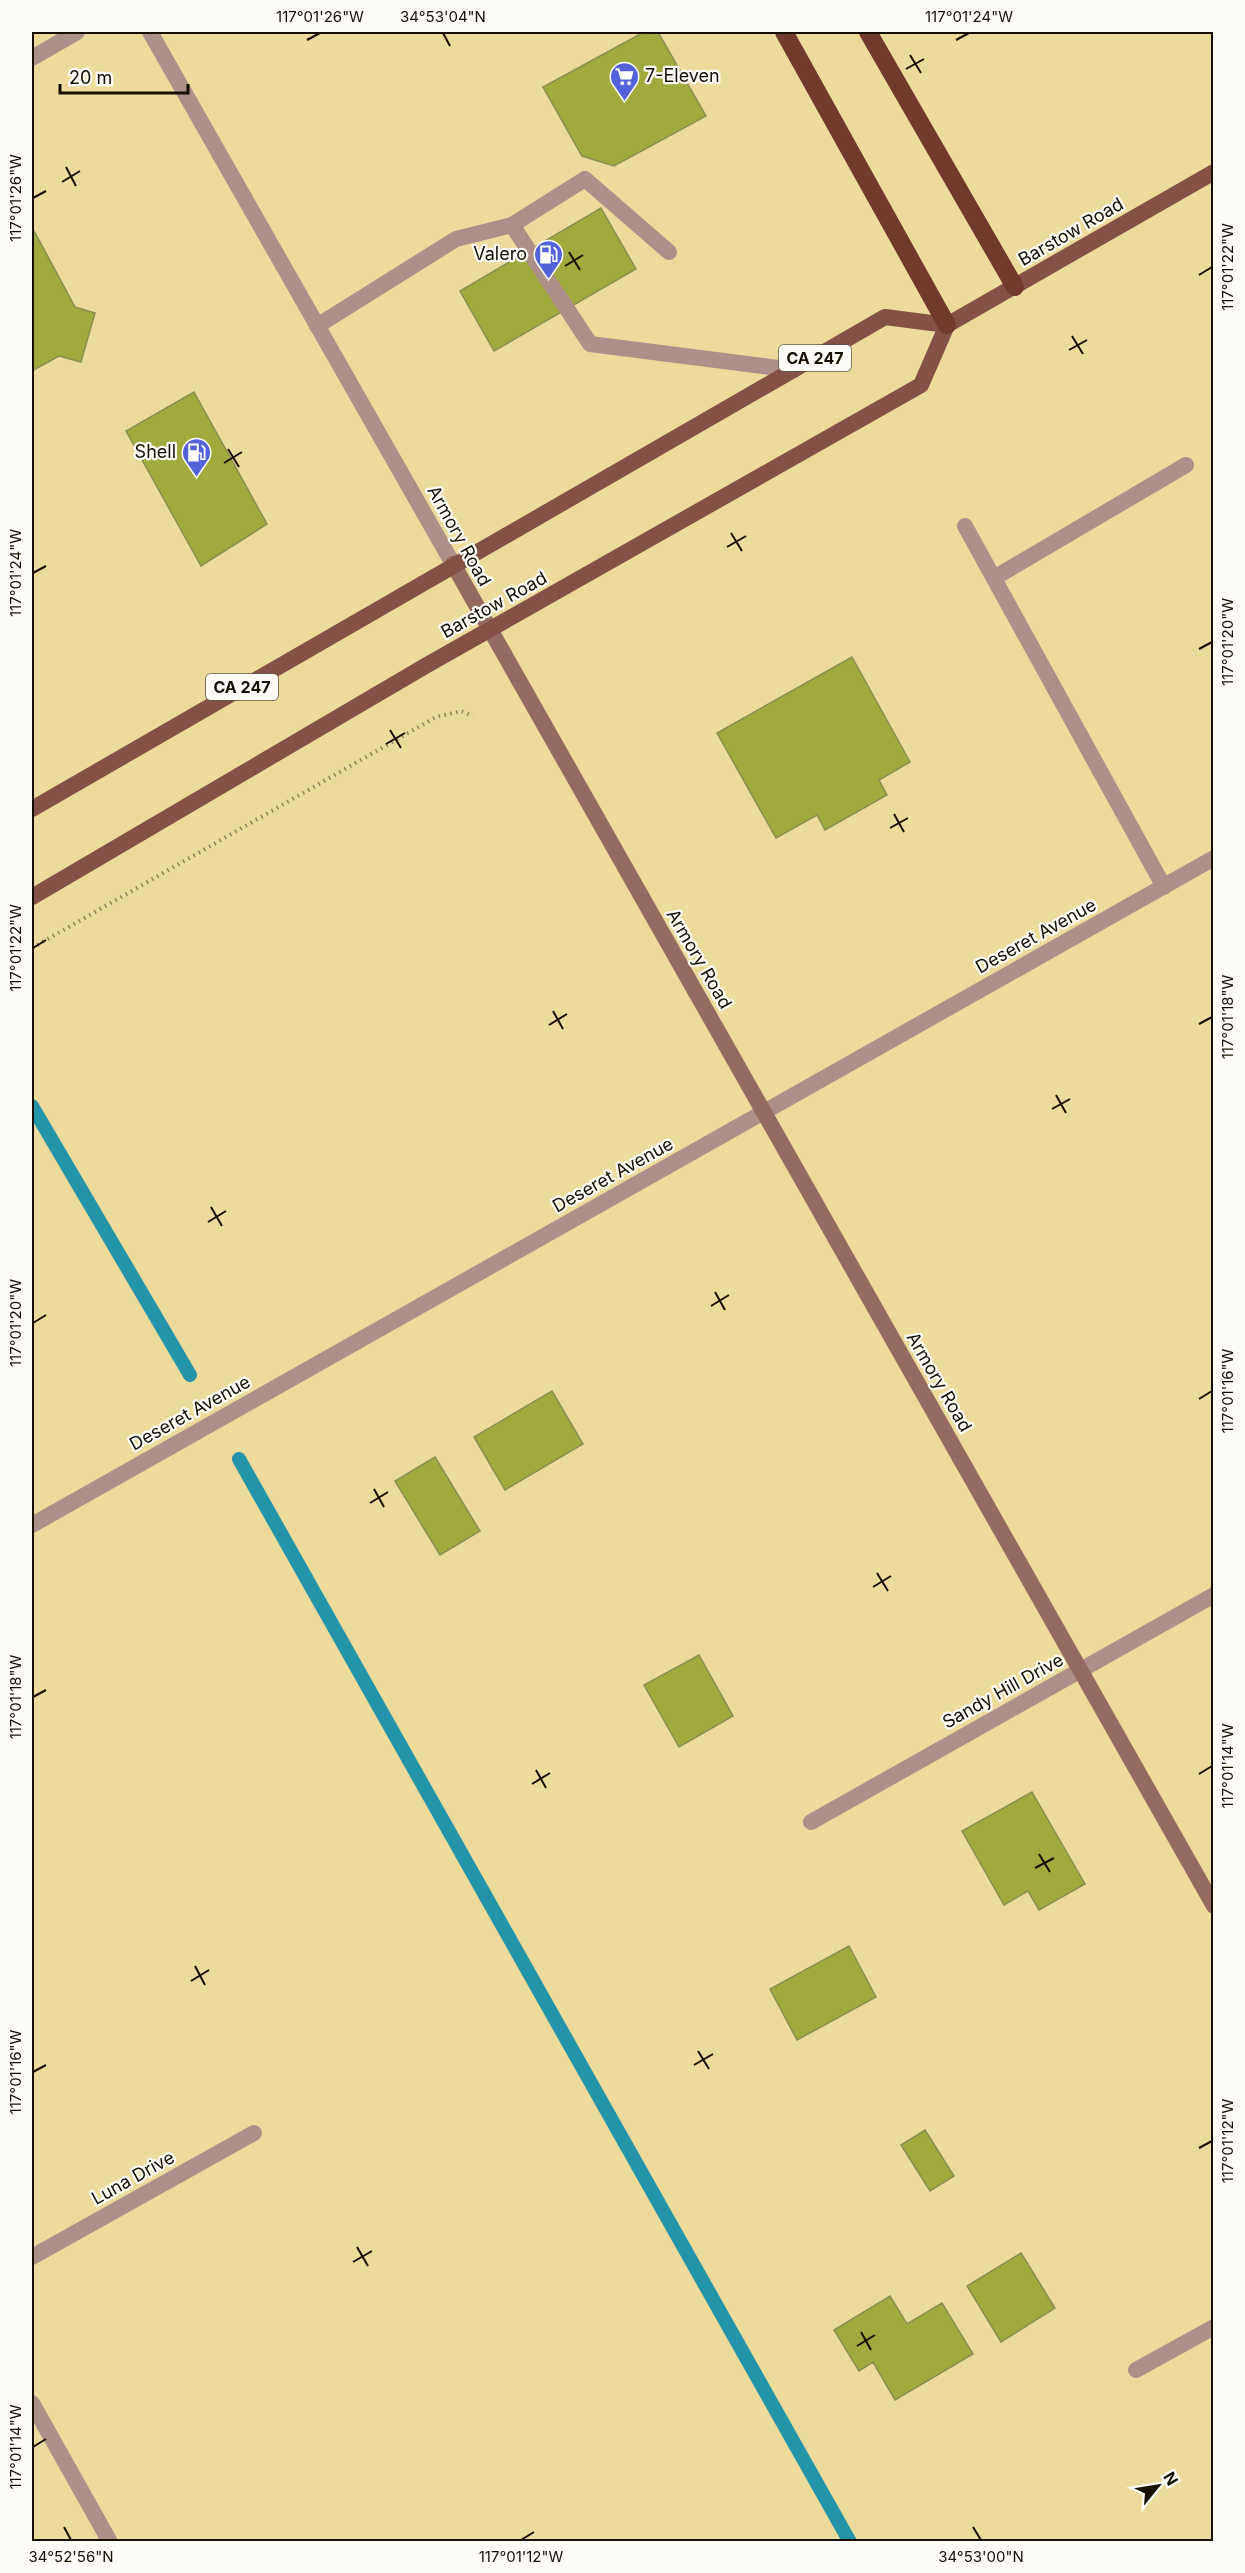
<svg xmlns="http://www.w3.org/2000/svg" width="1245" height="2573" font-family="Inter,sans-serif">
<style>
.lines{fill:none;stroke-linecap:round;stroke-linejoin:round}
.stream{stroke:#2494a9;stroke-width:14}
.building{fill:#a1aa3d;stroke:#888f52;stroke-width:1.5}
.path{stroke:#8f8258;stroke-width:4;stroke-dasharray:1.5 4.5;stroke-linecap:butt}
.service{stroke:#ad9089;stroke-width:16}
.minor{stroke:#ad9089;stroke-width:16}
.tertiary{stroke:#ad9089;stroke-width:16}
.secondary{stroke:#956b61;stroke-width:16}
.primary{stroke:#835145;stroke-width:16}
.motorway{stroke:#72392d;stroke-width:18}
.ticks{fill:none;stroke:#160f00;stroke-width:2}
.labels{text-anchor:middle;stroke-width:4.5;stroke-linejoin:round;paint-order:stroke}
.shield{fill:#fefcf6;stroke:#5c564a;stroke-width:1.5}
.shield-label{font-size:16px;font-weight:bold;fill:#160f00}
.poi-label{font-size:18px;fill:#160f00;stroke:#fefcf6;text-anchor:end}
.street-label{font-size:18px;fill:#160f00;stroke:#fefcf6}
.neatline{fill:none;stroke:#160f00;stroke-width:2}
.ticks-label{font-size:15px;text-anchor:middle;fill:#160f00}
</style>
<rect width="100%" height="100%" fill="#eddb9c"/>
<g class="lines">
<path class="stream" d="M32,1106L190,1375
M239,1459L850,2542"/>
</g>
<path class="building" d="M644,32H658L706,116L614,166L582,156L543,87Z
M601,208L636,269L494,351L460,291Z
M32,227L75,307L95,313L81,362L59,356L32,371Z
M194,392L267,524L201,566L126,431Z
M852,657L910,762L879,780L887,795L825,830L817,815L776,838L717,733Z
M552,1391L583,1444L505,1490L474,1437Z
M435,1457L480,1531L440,1555L395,1481Z
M699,1655L733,1716L679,1747L644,1685Z
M1032,1792L1085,1884L1039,1910L1028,1891L1004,1905L962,1831Z
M849,1946L876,1997L797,2040L770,1989Z
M925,2130L954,2176L930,2191L901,2145Z
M1021,2253L1055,2308L1001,2342L967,2286Z
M890,2296L907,2324L942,2303L973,2354L895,2400L873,2362L859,2371L834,2330Z"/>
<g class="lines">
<path class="path" d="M32,948L436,717L461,711L473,716"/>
<path class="service" d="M512,225L585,179L669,252
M317,326L456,239L512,225L590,344L794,370
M965,526L1164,887
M994,578L1186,465"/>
<path class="minor" d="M32,58L77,32
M32,1525L1214,858
M811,1822L1214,1595
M32,2257L254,2133
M1136,2370L1214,2327
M32,2403L110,2542"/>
<path class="tertiary" d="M150,32L453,564"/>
<path class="secondary" d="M453,564L1214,1906"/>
<path class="primary" d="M32,809L885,317L947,325
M32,897L427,665L921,385L947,325L1214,172"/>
<path class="motorway" d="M784,32L947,325
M868,32L1015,287"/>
</g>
<path class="ticks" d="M443,33L450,46M307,40L320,33M956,40L969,33M910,55L921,73M906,69L924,59M66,167L76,186M62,182L80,171M33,198L46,191M569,252L580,270M565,266L583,255M1199,275L1212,267M1072,336L1083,354M1069,350L1087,340M228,449L239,467M224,463L242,452M731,533L742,551M727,547L746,536M33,573L46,566M1199,649L1212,642M390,730L401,748M386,744L405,733M894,814L904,832M890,828L908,818M33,948L46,940M553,1011L563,1029M1199,1024L1212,1017M549,1025L567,1014M1056,1095L1066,1113M1052,1109L1070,1099M211,1207L222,1226M208,1222L226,1211M715,1292L725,1310M711,1306L729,1295M33,1323L46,1315M1199,1399L1212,1391M374,1489L384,1507M370,1503L388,1492M877,1573L888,1591M873,1587L891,1576M33,1697L46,1690M536,1770L546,1788M1199,1774L1212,1766M532,1784L550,1773M1039,1854L1050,1872M1035,1868L1054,1858M195,1966L205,1985M191,1981L209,1970M698,2051L709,2069M694,2065L713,2054M33,2072L46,2065M1199,2148L1212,2141M357,2247L368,2266M353,2262L372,2251M861,2332L871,2350M857,2346L875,2335M33,2447L46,2439M64,2527L71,2540M973,2527L981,2540M521,2540L534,2532"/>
<defs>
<symbol id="supermarket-pin" viewBox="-11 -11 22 30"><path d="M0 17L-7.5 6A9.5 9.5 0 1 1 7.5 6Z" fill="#5362d8" stroke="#fefcf6"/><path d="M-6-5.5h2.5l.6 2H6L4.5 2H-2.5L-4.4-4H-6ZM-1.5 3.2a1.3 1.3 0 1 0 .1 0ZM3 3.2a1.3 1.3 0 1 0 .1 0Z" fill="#fff"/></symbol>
<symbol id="fuel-pin" viewBox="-11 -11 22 30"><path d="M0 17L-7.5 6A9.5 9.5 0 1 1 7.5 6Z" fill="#5362d8" stroke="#fefcf6"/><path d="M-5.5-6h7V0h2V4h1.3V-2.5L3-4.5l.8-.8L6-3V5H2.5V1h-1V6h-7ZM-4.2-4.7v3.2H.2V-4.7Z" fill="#fff"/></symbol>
</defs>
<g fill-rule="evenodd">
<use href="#supermarket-pin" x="608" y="60" width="33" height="45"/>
<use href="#fuel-pin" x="532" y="238" width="33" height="45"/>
<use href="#fuel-pin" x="180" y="436" width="33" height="45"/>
</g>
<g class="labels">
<g class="shield">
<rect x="779" y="345" width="72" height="26" rx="4.5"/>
<rect x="206" y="674" width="72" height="26" rx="4.5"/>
</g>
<g class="shield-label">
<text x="815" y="364">CA 247</text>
<text x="242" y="693">CA 247</text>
</g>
<g class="poi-label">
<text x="645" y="82" text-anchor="start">7-Eleven</text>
<text x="527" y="260">Valero</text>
<text x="176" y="458">Shell</text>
</g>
<g class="street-label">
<text transform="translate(1071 232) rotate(-30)" y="6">Barstow Road</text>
<text transform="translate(459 536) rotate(61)" y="6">Armory Road</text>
<text transform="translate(494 605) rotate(-29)" y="6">Barstow Road</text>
<text transform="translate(1036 936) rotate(-29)" y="6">Deseret Avenue</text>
<text transform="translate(699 959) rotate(60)" y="6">Armory Road</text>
<text transform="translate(613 1175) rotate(-29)" y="6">Deseret Avenue</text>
<text transform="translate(939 1382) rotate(60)" y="6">Armory Road</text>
<text transform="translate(190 1413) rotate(-29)" y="6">Deseret Avenue</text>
<text transform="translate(1003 1691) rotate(-29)" y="6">Sandy Hill Drive</text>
<text transform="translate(133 2178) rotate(-29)" y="6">Luna Drive</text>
</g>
</g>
<rect width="1245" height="2573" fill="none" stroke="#fefcf6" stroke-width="66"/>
<g transform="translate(1158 2486) rotate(60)" stroke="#fefcf6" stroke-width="4.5" paint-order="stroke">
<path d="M0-4.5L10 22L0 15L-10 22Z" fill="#160f00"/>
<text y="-9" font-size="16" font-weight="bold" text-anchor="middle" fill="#160f00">N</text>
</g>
<path d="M60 84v9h128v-9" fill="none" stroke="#160f00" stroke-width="3"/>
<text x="69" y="84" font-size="18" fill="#160f00" stroke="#fefcf6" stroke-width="4.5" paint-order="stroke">20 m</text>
<rect x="33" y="33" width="1179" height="2507" class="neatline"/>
<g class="ticks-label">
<text x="320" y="22">117°01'26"W</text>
<text x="443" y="22">34°53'04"N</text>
<text x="969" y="22">117°01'24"W</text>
<text transform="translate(16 198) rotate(-90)" y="5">117°01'26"W</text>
<text transform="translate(1228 267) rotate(-90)" y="5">117°01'22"W</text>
<text transform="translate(16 573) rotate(-90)" y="5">117°01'24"W</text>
<text transform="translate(1228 642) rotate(-90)" y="5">117°01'20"W</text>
<text transform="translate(16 948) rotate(-90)" y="5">117°01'22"W</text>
<text transform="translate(1228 1017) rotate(-90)" y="5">117°01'18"W</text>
<text transform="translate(16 1323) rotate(-90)" y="5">117°01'20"W</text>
<text transform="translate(1228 1391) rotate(-90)" y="5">117°01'16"W</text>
<text transform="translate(16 1697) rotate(-90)" y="5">117°01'18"W</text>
<text transform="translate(1228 1766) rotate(-90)" y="5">117°01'14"W</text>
<text transform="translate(16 2072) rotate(-90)" y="5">117°01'16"W</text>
<text transform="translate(1228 2141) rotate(-90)" y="5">117°01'12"W</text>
<text transform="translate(16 2447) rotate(-90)" y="5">117°01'14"W</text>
<text x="71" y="2562">34°52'56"N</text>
<text x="521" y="2562">117°01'12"W</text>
<text x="981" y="2562">34°53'00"N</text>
</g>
</svg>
